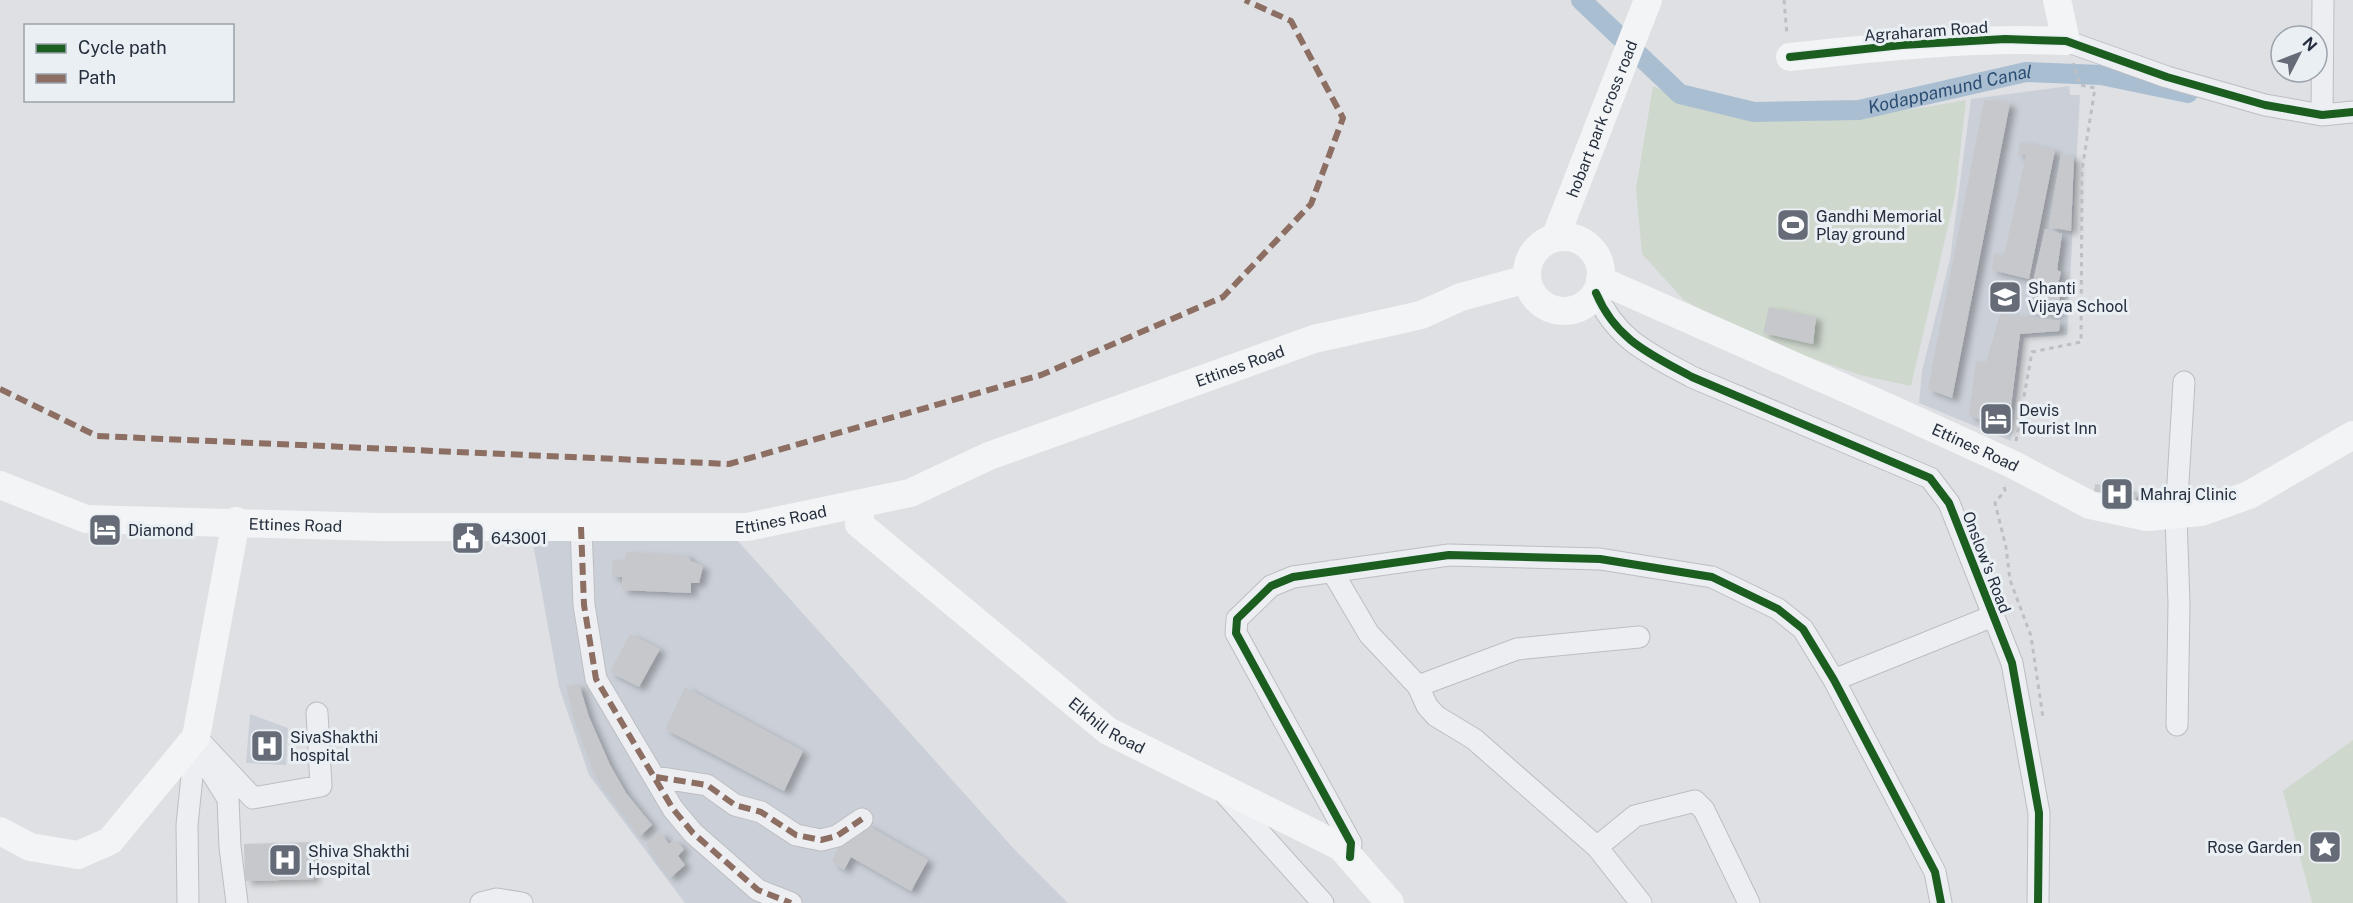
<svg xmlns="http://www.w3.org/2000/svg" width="2353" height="903" font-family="'Public Sans',sans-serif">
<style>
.built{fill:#cbd0d8}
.green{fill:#ced8cd}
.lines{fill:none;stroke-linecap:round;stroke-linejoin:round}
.canal{stroke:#aabed2;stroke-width:20}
.building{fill:#c6c8cc;filter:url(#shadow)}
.street-casing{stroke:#bcbec1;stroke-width:23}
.path{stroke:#bdbfc4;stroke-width:3;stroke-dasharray:4.5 4.5;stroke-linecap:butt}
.street{stroke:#edeef1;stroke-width:21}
.secondary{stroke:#f2f4f5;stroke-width:28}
.quiet{stroke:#8d6e63;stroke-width:6;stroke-dasharray:12 6;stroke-linecap:butt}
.cycleway-casing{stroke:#eaeff4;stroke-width:11}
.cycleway{stroke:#1b5e20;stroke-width:8}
.labels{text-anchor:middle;stroke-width:6;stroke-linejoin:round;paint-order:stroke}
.street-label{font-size:16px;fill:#242e3d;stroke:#eaeff4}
.poi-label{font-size:16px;fill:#242e3d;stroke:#eaeff4;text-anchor:start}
.water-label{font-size:18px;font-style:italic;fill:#2c4e73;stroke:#eaeff4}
</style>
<defs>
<filter id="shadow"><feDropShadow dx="6" dy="4" stdDeviation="3" flood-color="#0004"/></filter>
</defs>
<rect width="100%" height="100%" fill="#dee0e3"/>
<path class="built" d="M2069,86L2070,95H2080L2067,335L2024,338L2011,441L1919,403L1922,371L1950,259L1971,99Z
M532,538L563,541H738L1015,850L1068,903H685L589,775L559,687Z
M250,714L288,728L286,765L246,763Z"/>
<path class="green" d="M1653,86C1667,93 1680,100 1694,105C1766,132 1892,114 1966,100L1955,196L1911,386L1860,375L1747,335L1684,300L1642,254L1636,189Z
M2353,740V903H2312L2283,791Z"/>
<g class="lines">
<path class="canal" id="s1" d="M1581,0L1680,94L1754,112L1859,110L2026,72L2101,75L2188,93"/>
</g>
<path class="building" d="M1984,100L2010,103L1952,398L1928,389Z
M2020,142L2055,150L2029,279L1992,270L1994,253L2004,256L2026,155H2018Z
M2061,154L2074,157L2071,231L2049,227Z
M2045,229L2062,234L2057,270L2061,272L2058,284H2061L2058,315L2027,309Z
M1769,307L1816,317L1813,344L1763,333Z
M2000,314L2060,321L2059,331L2020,334L2008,431L1969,415L1976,361L1986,363Z
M2095,484L2137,492L2134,507L2093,499Z
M627,552L687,555L691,561L703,566L699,583H691V593L622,590V577H612L613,560H624Z
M630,634L660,649L639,687L610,672Z
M579,684L589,717L610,765L626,793L652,825L640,836L594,773L575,722L566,686Z
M685,687L803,751L784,791L665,729Z
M865,824L928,860L911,891L851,857L844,870L832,861L844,835L855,840Z
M660,832L669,844L675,840L684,849L678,856L685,865L670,878L646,844Z
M313,842L314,879L245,881L244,844Z"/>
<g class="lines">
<defs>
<path id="street" d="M2066,41L2167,77L2265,105L2322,115L2353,112
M2322,115L2323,0
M1596,293C1616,340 1650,354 1692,377L1930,478L1949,503L2012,663L2039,813L2038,903
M581,527L584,605L596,679L673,809L693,833L758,890L791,903
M1332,571L1369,634L1418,686L1427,706L1436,716L1474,739L1597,847L1641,903
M1834,680L1993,616
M1418,686L1517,649L1639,637
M2177,725L2179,604L2176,516L2184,382
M203,759L228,799L230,847L237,903
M656,777L707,785L735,805L761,812L796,835L821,840L837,836L862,819
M1225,794L1323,903
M1597,847L1635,816L1695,801L1704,810L1749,903
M1350,857L1351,843L1236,633L1237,619L1271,586L1293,577L1449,555L1600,559L1712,577L1778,609L1803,629L1834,680L1935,872L1941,903
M188,903L187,825L196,737L253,798L321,786L317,713
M481,903L497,899L522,903"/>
</defs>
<use href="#street" class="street-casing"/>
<path class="path" d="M1784,0L1787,35
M2016,441L2032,352L2081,342L2082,170L2095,88L2080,85L2073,63
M2004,487L2005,490L1995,503L2006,547L2010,580L2031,636L2043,718"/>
<use href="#street" class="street"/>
<g class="secondary">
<path d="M1790,57C1882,47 1973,37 2066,41L2057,0"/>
<circle cx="1564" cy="274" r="37"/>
<path id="s2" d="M1555,238L1648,0"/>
<path id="s3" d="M1600,280L1896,411L2012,464L2090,505L2147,517L2201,512L2249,495L2353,435"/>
<path id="s4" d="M0,485L86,519L378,527H747L910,493L989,456L1314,339L1421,315L1461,297L1527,279"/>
<path id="s5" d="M861,505L859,524L1108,731L1341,847L1390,903"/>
<path d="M0,831L30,847L78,855L110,841L196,737L236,521"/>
</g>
<path class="quiet" d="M0,389L97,436L729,464L1041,375L1223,297L1311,204L1343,118L1291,21L1245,0
M581,527L584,605L596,679L673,809L693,833L758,890L791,903
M656,777L707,785L735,805L761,812L796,835L821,840L837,836L862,819"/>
<defs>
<path id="cycleway" d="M1790,57L1902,45L2005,39L2066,41L2167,77L2265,105L2322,115L2353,112
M1596,293C1616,340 1650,354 1692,377L1930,478L1949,503L2012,663L2039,813L2038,903
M1350,857L1351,843L1236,633L1237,619L1271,586L1293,577L1449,555L1600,559L1712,577L1778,609L1803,629L1834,680L1935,872L1941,903"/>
</defs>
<use href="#cycleway" class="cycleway-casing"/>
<use href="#cycleway" class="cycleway"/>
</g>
<defs>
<symbol id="stadium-square" viewBox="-11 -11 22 22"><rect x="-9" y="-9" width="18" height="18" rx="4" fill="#656c77" stroke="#eaeff4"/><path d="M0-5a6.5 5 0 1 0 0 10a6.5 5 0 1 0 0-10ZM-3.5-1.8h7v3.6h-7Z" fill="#fff"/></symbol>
<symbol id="school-square" viewBox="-11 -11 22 22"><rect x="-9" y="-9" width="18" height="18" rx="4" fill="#656c77" stroke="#eaeff4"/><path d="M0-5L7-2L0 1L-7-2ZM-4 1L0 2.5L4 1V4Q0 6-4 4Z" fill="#fff"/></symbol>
<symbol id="hotel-square" viewBox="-11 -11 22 22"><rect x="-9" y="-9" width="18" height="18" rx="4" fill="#656c77" stroke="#eaeff4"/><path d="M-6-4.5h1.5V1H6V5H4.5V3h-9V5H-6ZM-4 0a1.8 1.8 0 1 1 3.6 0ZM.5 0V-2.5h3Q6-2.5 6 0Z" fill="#fff"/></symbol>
<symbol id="hospital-square" viewBox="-11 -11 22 22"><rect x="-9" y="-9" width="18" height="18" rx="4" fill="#656c77" stroke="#eaeff4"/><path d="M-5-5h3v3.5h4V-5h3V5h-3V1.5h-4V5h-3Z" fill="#fff"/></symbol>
<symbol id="civic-square" viewBox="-11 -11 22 22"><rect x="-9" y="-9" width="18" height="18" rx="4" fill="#656c77" stroke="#eaeff4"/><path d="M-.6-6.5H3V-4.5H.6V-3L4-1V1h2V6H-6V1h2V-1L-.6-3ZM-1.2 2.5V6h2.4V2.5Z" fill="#fff"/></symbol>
<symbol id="sight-square" viewBox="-11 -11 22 22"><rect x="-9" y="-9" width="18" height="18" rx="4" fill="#656c77" stroke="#eaeff4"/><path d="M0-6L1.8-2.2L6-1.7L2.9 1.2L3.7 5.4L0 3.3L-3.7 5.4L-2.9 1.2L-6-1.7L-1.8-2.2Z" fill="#fff"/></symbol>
</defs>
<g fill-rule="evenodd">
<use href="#stadium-square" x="1774" y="206" width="38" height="38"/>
<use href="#school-square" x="1986" y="278" width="38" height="38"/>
<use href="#hotel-square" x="1977" y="400" width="38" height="38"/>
<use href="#hospital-square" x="2098" y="475" width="38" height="38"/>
<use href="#hotel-square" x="86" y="511" width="38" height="38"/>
<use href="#civic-square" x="449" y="519" width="38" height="38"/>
<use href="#hospital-square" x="248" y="727" width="38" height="38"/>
<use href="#sight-square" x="2306" y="828" width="38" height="38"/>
<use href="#hospital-square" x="266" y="841" width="38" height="38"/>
</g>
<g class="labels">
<g class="street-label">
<text transform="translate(1926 31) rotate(-4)" y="6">Agraharam Road</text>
<text dy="6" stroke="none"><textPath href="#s2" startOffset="128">hobart park cross road</textPath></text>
<text dy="6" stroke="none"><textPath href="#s4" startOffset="1274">Ettines Road</textPath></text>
<text dy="6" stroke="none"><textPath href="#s3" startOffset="411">Ettines Road</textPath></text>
<text dy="6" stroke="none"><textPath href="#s4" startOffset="788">Ettines Road</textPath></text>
<text dy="6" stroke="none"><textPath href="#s4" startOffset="302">Ettines Road</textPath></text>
<text transform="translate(1987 562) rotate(69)" y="6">Onslow's Road</text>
<text dy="6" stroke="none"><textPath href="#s5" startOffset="339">Elkhill Road</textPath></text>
</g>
<g class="poi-label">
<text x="1816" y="222">Gandhi Memorial<tspan x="1816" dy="18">Play ground</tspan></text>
<text x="2028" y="294">Shanti<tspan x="2028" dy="18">Vijaya School</tspan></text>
<text x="2019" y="416">Devis<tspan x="2019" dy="18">Tourist Inn</tspan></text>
<text x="2140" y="500">Mahraj Clinic</text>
<text x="128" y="536">Diamond</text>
<text x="491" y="544">643001</text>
<text x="290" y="743">SivaShakthi<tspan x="290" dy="18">hospital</tspan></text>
<text x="2302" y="853" text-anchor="end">Rose Garden</text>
<text x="308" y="857">Shiva Shakthi<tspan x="308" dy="18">Hospital</tspan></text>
</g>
<g class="water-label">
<text dy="6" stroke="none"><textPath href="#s1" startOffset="411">Kodappamund Canal</textPath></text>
</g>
</g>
<rect x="24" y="24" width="210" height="78" fill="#eaeff4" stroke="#9ba2ab" stroke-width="1.5"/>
<rect x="36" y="44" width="30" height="9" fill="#1b5e20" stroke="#9ba2ab" stroke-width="1.5"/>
<text x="78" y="54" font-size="18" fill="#242e3d">Cycle path</text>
<rect x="36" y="74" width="30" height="9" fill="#8d6e63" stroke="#9ba2ab" stroke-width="1.5"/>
<text x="78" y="84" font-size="18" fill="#242e3d">Path</text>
<g transform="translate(2299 54) rotate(48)"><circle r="28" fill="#eaeff4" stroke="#9ba2ab" stroke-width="1.5"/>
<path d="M0-4.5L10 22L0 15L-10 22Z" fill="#656c77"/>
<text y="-9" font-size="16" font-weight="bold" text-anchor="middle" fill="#242e3d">N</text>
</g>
</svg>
